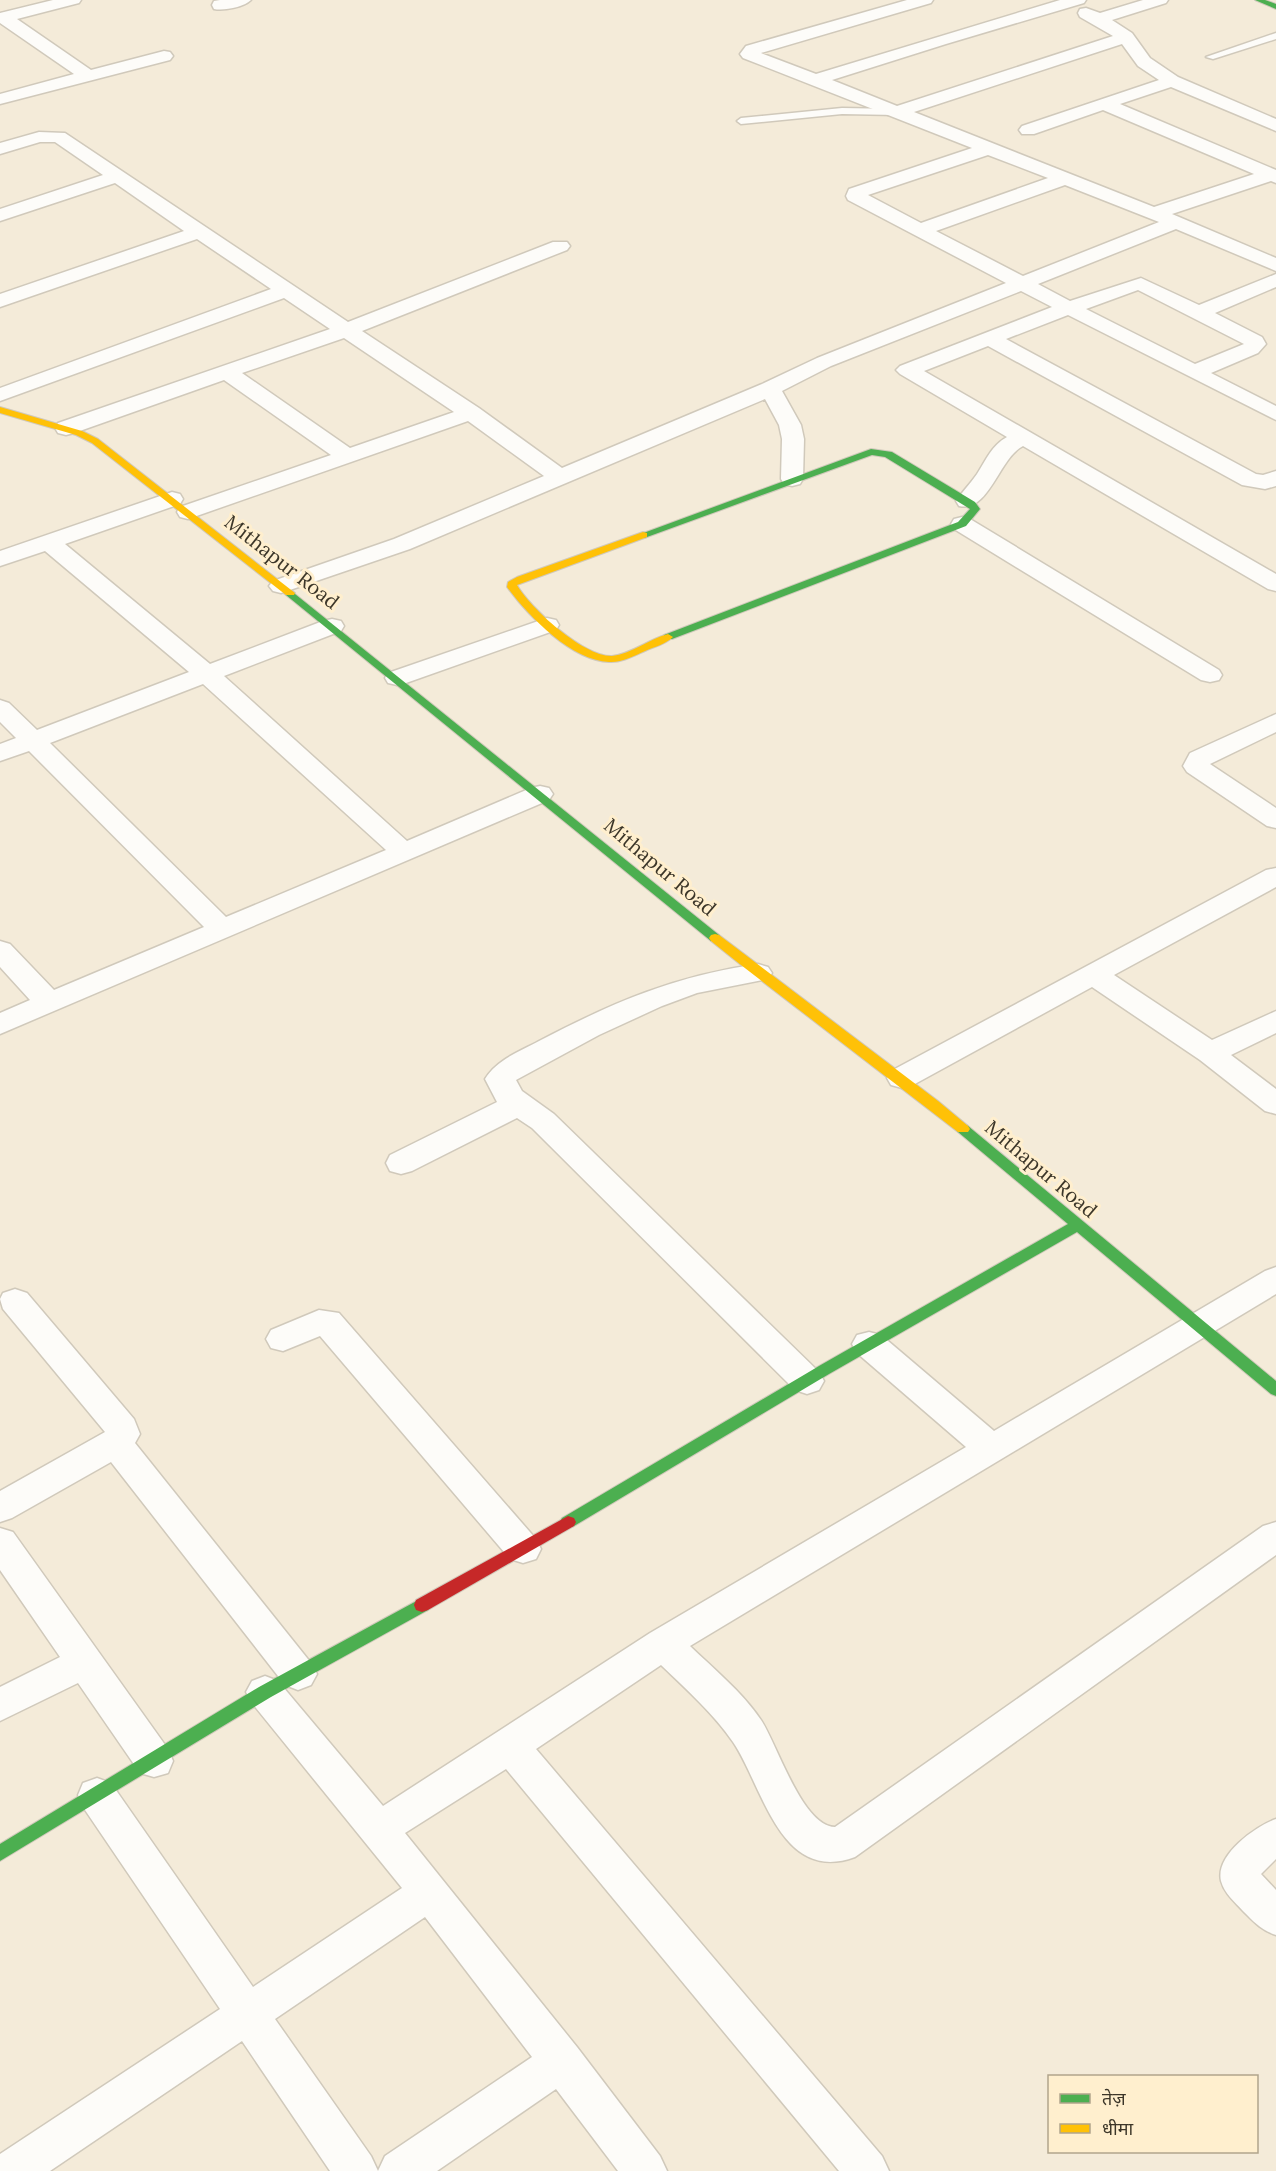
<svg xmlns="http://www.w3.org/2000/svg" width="1276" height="2171" font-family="Lora,'Noto Sans Devanagari',serif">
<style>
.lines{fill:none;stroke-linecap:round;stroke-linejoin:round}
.lane-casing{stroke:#d0c9bb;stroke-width:3}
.street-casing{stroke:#d0c9bb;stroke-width:3}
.fast-casing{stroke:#d0c9bb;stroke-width:2}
.slow-casing{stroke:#d0c9bb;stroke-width:2}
.jam-casing{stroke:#d0c9bb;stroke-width:2}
.lane{fill:#fdfcf9;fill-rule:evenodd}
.street{fill:#fdfcf9;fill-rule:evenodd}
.fast{fill:#4caf50;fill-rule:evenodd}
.slow{fill:#ffc107;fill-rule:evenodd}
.jam{fill:#c62828;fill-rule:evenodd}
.labels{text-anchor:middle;stroke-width:6;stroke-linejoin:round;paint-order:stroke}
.street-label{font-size:20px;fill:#3c3629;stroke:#ffefce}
</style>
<rect width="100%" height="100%" fill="#f4ebd9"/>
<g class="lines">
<defs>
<path id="lane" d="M1276,33V39L1213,59L1206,57Z
M842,108L897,109L901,112L897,115L842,114L741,124L737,121L741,118Z"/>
<path id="street" d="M53,0H81L79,3L17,19L91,70L164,51L170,52L173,56L170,60L0,104V94L74,74L0,23V13Z
M220,0H251C244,7 224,11 214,9L212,5L214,1Z
M907,0H933L931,3L761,53L816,74L1060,0H1086L1084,3L946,44L832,80L897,106L1113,36L1080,17L1078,13L1080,9L1086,8L1100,13L1143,0H1168L1166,3L1112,20L1132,33L1150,58L1178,77L1276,119V131L1171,87L1120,104L1276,170V183L1271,181L1172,214L1276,258V271L1176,229L1038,284L1070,301L1141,278L1199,305L1276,274V287L1215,313L1262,337L1266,344L1258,353L1211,373L1276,406V420L1068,315L1006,339L1256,474L1263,475L1276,471V486L1265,489L1242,485L988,346L924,371L1276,574V591L1268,589L1023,446C999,458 989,513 959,506L956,501C962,492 970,484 977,474C986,460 992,445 1007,437L900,374L896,370L900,366L1052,307L1021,291L831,366L782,391L801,425L804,439L803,479L800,484L792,486L784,484L781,479L782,439L779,425L765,399L410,549L281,593L273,591L269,586L273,581L394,539L544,476L468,421L188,519L180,517L177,512L180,507L331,455L224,380L74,433L66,435L58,433L55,428L58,423L330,329L284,298L0,401V388L271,289L197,239L0,307V294L184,231L115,183L0,221V209L103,175L55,142H40L0,154V143L39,132L65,133L348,322L553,242H567L570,246L567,250L362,331L479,408L562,468L762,384L817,358L1006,283L848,200L846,196L849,189L972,148L743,58L740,54L746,46ZM1122,44L1138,66L1159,80L1022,126L1019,130L1022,134H1034L1103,110L1254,174L1154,207L914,112ZM988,155L1048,178L921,223L868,195ZM1065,185L1159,222L1023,276L936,231ZM1138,290L1244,344L1195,364L1086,309ZM344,338L454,412L350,448L242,373Z
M172,492L180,494L183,499L180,504L65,544L210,664L323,621L332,619L341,621L344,626L341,631L224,676L407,841L531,788L540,786L549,788L553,794L549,800L0,1034V1013L30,1000L0,967V941L10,944L54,990L204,927L29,751L0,761V744L16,738L0,722V700L9,703L37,730L189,672L45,551L0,566V551ZM203,684L386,850L226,917L50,743Z
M962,517L970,519L1219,670L1222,675L1219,680L1210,682L1201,680L954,529L951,524L954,519Z
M547,618L556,620L559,625L556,630L406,683L397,685L388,683L385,678L388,673Z
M1276,714V732L1210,764L1276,808V828L1267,826L1187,772L1183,766L1190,753Z
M1276,868V887L1114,975L1212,1040L1276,1011V1033L1231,1055L1276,1089V1114L1265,1111L1200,1060L1092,987L913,1085L902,1088L891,1085L887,1078L891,1071L1266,870Z
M758,964L768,967L772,973L768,979L697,993L662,1006L599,1035L516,1080L522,1091L554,1114L819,1372L824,1381L819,1390L807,1394L795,1390L532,1128L517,1118L412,1171L401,1174L390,1171L386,1163L390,1155L497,1102L485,1079C497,1059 521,1051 541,1040C614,1002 675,976 758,964Z
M1276,1267V1294L690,1646C714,1669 742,1692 761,1720C777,1744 802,1826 835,1827L1263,1526L1276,1522V1555L855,1857C780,1885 763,1786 733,1742C713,1713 686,1689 661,1665L536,1749L882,2156L889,2171H839L506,1769L405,1833L577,2047L660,2156L667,2171H618L556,2089L437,2171H378L385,2156L532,2057L425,1917L275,2019L371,2156L378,2171H330L242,2041L50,2171H0V2154L220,2009L83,1807L78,1795L83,1783L97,1778L111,1783L253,1987L402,1888L252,1703L246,1692L252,1681L265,1676L278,1681L383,1806L650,1633L966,1447L857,1353L852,1344L857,1335L869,1332L881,1335L994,1431L1265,1271Z
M15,1289L27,1293L134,1419L140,1434L135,1443L311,1663L317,1674L311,1685L298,1690L285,1685L111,1462L12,1518L0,1522V1491L105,1432L3,1309L0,1299L3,1293Z
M319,1310L339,1313L536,1539L541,1549L536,1559L523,1563L510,1559L320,1336L283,1351L271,1348L266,1339L271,1330Z
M0,1528L13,1532L168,1749L173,1761L168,1773L154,1777L140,1773L78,1683L0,1721V1687L60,1657L0,1570Z
M1276,1819V1859L1261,1874L1276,1890V1935C1261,1930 1254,1922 1243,1911C1235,1902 1224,1893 1221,1881C1215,1855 1256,1826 1276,1819Z"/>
<path id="fast" d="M1255,0H1265L1276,4V9Z
M871,449L892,452L975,502L980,509L966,526L672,639H664V635L958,522L970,509L885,457L872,455L647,537L643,538L638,535Z
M290,590L719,935L721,938L719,941H711L286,595V591Z
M963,1124L968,1126L1276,1381V1396L1271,1394L1077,1232L829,1374L574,1526L568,1528L562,1526L560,1522L562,1518L819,1366L1068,1224L958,1132L956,1129L958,1126Z
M422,1598L428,1600L430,1605L428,1610L271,1697L0,1861V1844L259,1687Z"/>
<path id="slow" d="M0,407L82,431L98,439L295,593L294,595H286L92,443L76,435L0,413Z
M643,532L647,533V537L517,585C530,608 584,657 612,656C631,654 649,639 668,634L673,637C666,644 654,647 645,651C634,656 621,663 609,662C572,661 528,616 507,587L508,582L517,577Z
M715,934L719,935L938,1101L968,1126L970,1129L968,1132H958L741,965L711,941L709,938L711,935Z"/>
<path id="jam" d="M568,1516L574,1518L576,1522L574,1526L428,1610L422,1612L416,1610L414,1605L416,1600Z"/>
</defs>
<use href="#lane" class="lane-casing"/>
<use href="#street" class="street-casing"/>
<use href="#fast" class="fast-casing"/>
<use href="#slow" class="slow-casing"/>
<use href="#jam" class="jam-casing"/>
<use href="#lane" class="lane"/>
<use href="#street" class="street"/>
<use href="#fast" class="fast"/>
<use href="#slow" class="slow"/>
<use href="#jam" class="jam"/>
</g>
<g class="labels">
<g class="street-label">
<text transform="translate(282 562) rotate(38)" y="7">Mithapur Road</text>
<text transform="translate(660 867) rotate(40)" y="7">Mithapur Road</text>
<text transform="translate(1041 1169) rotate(40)" y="7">Mithapur Road</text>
</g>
</g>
<rect x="1048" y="2075" width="210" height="78" fill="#ffefce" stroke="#b1a58c" stroke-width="1.5"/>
<rect x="1060" y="2094" width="30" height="9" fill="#4caf50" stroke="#b1a58c" stroke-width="1.5"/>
<text x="1102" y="2105" font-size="18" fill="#3c3629">तेज़</text>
<rect x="1060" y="2124" width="30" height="9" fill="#ffc107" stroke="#b1a58c" stroke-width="1.5"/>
<text x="1102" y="2135" font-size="18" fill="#3c3629">धीमा</text>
</svg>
